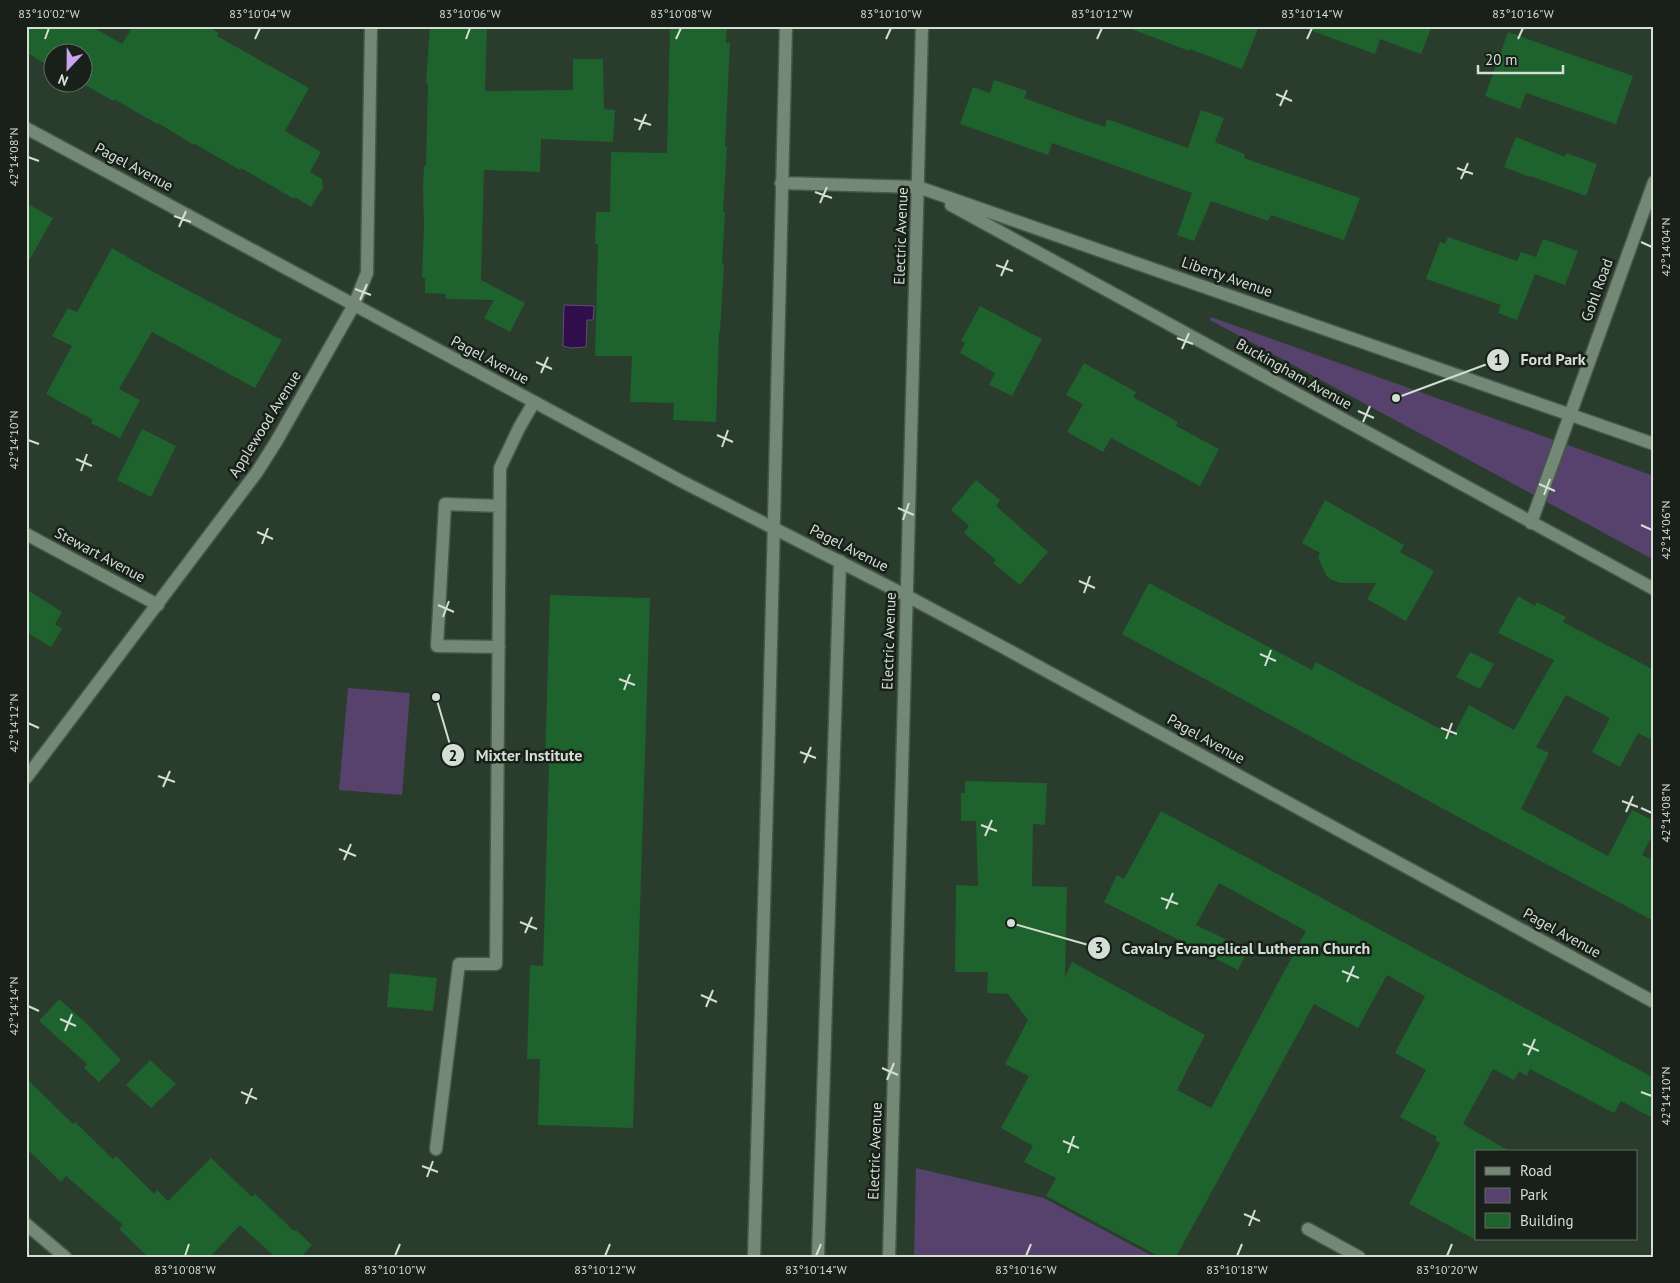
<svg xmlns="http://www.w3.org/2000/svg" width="1680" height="1283" font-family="'PT Sans',sans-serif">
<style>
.green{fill:#56426d}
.water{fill:#300d4b;stroke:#614c74}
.building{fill:#1e622d}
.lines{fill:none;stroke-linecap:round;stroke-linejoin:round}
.service-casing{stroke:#47574a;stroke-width:15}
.minor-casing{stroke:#47574a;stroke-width:15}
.service{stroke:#748876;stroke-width:12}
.minor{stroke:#748876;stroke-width:12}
.ticks{fill:none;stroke:#d3ded4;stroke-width:2}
.labels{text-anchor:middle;stroke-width:5;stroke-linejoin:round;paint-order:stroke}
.street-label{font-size:15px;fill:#d3ded4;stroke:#182019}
.leader{fill:none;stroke:#d3ded4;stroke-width:2}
.callout-dot{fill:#d3ded4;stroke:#182019;stroke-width:2}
.mark-label{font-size:15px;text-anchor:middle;font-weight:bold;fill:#111}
.callout-label{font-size:16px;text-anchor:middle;font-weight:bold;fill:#d3ded4;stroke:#182019;stroke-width:5;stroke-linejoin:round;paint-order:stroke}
.neatline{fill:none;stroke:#d3ded4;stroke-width:2}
.ticks-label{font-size:12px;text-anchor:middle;fill:#d3ded4}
</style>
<rect width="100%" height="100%" fill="#2a3c2c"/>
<path class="green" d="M1211,317L1654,476V560L1210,320Z
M348,688L410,693L402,795L339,790Z
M916,1168L1044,1198L1154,1257H914Z"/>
<path class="water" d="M564,305L594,306L593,320H587L586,347L571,348L563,346Z"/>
<path class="building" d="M26,26H91L122,44L133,26H207L219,33L217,36L309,88L285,131L321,152L310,172L322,179L323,188L311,207L295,197L294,199L241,168L240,170L195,144L194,145L158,123L157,124L114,99L113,101L80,82H82V52H52V68L26,52Z
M430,26H487L485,91L573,90V59H603L604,109L615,110L613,142L541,139L540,172L484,170L481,280L525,303L510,332L484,318L494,300L446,299V294L425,293V278L422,277L424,226L423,189L424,166H426L428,84L426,83Z
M670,26H727L726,43H730L725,147H727L723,212H725L722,264H724L720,332H719L716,422L673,420L674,403L630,402L632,356H595L598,244H595L596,212H610L611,152L667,153Z
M1130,26H1259L1242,69L1190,49L1189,51L1129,28Z
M1307,26H1432L1421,54L1380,39L1375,54L1307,29Z
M1508,32L1633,76L1616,124L1526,93L1520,109L1485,96Z
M994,80L1027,91L1024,98L1084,120L1105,127L1107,119L1188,148L1201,110L1224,118L1215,142L1245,154L1244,158L1360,198L1344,240L1271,215L1268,221L1211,201L1194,241L1177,235L1192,193L1052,143L1048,155L960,124L973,87L990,93Z
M1516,137L1565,157L1566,153L1597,164L1586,196L1530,176V177L1504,167Z
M26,203L53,218L26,266Z
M1448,237L1517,261L1521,252L1536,257L1543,239L1578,251L1565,285L1535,274L1517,320L1498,313L1501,305L1426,279L1440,242L1445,244Z
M112,248L157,274L282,340L255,388L152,332L119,389L140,400L120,438L91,423L93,420L46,394L72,346L52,336L68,308L77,312Z
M980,306L1042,339L1012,396L989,385L995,373L960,353L965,343L961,341Z
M1084,363L1136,392L1133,397L1178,422L1176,426L1219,449L1200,486L1111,438L1103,452L1067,432L1083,404L1066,395Z
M142,429L176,446L151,497L117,480Z
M976,480L1000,500L996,506L1048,552L1020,585L993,563L996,560L964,533L969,526L951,510Z
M1325,500L1404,545L1400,552L1434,571L1406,621L1367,599L1376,583H1340L1330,579L1326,575L1318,557L1320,553L1302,543Z
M1149,583L1312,670L1316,662L1453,736L1469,705L1514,730L1554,660L1498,633L1518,596L1535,606L1537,602L1566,617L1563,622L1654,670V741L1638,733L1620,767L1592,752L1610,718L1566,695L1536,747L1549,753L1521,809L1608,856L1632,810L1654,821V832L1642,855L1654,861V921L1486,832L1122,634Z
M26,589L62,612L55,624L62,629L51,647L26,632Z
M550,595L650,598L633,1128L538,1125L540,1059H527L530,965L543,966L549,764L545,763Z
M1470,652L1494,664L1480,689L1456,677Z
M965,781L1047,783L1045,825L1033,824L1032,886L1067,887L1065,977L1072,962L1205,1035L1177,1090L1211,1108L1306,931L1219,883L1196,925L1248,950L1238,970L1104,902L1117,875L1124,879L1161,811L1654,1078V1119L1621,1101L1614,1113L1530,1069L1527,1076L1519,1071L1514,1080L1493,1069L1463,1124L1511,1152H1476V1240L1409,1204L1440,1143L1435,1140L1437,1137L1400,1117L1426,1070L1395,1053L1425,996L1387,975L1358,1028L1314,1004L1176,1257H1160L1046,1196L1056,1178L1024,1162L1033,1146L1001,1128L1029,1076L1005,1064L1028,1020L1008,994L987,993L988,972H955L956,885L978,886L976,821H961V793H965Z
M390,973L437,978L433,1011L387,1007Z
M59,999L86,1023L121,1060L99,1082L84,1068L87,1064L39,1021Z
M150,1060L176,1084L151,1108L126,1085Z
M26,1078L73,1124L75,1122L113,1159L116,1156L154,1194L157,1190L168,1201L211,1158L252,1197L255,1194L294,1231L296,1230L312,1245L301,1257H275L240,1225L210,1257H148L119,1229L123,1225L66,1176L61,1182L26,1148Z"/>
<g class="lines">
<defs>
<path id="service" d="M499,647L437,646L445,504L500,506
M436,1149L459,964H496L500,468L519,428L534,402
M818,1257L840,561"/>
<path id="minor" d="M26,128L681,481L907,596L997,644L1654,1002
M781,183L918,187L1654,444
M951,205L1654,589
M1531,523L1654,182
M26,534L158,605
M26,778L257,472L276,442L354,305L367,273L371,26
M26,1224L65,1257
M1308,1229L1359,1257
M754,1257L768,766L786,26
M889,1257L922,26"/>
</defs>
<use href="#service" class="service-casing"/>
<use href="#minor" class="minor-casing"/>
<use href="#service" class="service"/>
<use href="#minor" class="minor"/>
</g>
<path class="ticks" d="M45,39L49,28M255,39L260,28M466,39L470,28M676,39L681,28M886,39L891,28M1097,39L1102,28M1307,39L1312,28M1518,39L1523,28M1276,94L1292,101M1280,106L1287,90M634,119L651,125M639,130L646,114M28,157L39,161M1457,168L1473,174M1461,179L1468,163M815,192L832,198M820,203L827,187M174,216L191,222M179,227L186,211M1641,242L1652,247M996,265L1013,271M1001,276L1008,260M355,289L371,295M360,300L367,284M1177,338L1193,344M1182,349L1189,333M536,362L552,369M541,373L548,357M1358,411L1374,418M1363,422L1370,406M717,435L733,442M28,440L39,444M722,447L728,430M76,459L92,466M81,471L87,454M1539,484L1555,491M1544,495L1550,479M898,508L914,515M903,520L909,503M1641,525L1652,530M257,532L273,539M262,544L268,528M1079,581L1095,588M1084,593L1090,576M438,605L454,612M443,617L449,601M1260,654L1276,661M1265,666L1271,650M619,679L635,685M624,690L630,674M28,723L39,728M1441,728L1457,734M1446,739L1452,723M800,752L816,758M804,763L811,747M158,776L175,782M163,787L170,771M1622,801L1638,807M1641,808L1652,813M1626,812L1633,796M981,825L997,831M985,836L992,820M339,849L356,856M344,860L351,844M1161,898L1178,904M1166,909L1173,893M520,922L537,929M525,933L532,917M1342,971L1359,978M1347,982L1354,966M701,995L717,1002M28,1006L39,1011M706,1007L713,990M60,1019L76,1026M65,1031L72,1014M1523,1044L1539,1051M1528,1055L1535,1039M882,1068L898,1075M887,1080L894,1063M241,1092L257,1099M1641,1092L1652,1096M246,1104L252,1088M1063,1141L1079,1148M1068,1153L1074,1136M422,1166L438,1172M427,1177L433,1161M1244,1214L1260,1221M1249,1226L1255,1210M185,1256L189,1244M395,1256L400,1244M605,1256L610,1244M816,1256L821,1244M1026,1256L1031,1244M1237,1256L1242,1244M1447,1256L1452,1244"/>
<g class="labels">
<g class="street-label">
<text transform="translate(134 167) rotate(28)" y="5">Pagel Avenue</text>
<text transform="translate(901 236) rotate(-88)" y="5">Electric Avenue</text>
<text transform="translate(1227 277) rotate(19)" y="5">Liberty Avenue</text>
<text transform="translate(1597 290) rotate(-70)" y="5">Gohl Road</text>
<text transform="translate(490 360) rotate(28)" y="5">Pagel Avenue</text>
<text transform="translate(1294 374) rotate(29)" y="5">Buckingham Avenue</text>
<text transform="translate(265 424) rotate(-58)" y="5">Applewood Avenue</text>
<text transform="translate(849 548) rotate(27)" y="5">Pagel Avenue</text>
<text transform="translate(100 555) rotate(28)" y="5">Stewart Avenue</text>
<text transform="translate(889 641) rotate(-88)" y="5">Electric Avenue</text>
<text transform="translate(1206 739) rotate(29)" y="5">Pagel Avenue</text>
<text transform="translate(1562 933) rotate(29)" y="5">Pagel Avenue</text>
<text transform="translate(875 1151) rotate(-88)" y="5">Electric Avenue</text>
</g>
</g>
<path class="leader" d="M1396 398L1498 360M436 697L453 755M1011 923L1099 948"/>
<g class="callout-dot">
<circle cx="1396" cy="398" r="5"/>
<circle cx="436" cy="697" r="5"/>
<circle cx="1011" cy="923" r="5"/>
<circle cx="1498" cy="360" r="12"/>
<circle cx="453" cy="755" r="12"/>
<circle cx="1099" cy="948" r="12"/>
</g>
<g class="mark-label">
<text x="1498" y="365">1</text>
<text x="453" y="761">2</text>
<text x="1099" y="953">3</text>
</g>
<g class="callout-label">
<text x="1553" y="365">Ford Park</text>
<text x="529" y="761">Mixter Institute</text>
<text x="1246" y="954">Cavalry Evangelical Lutheran Church</text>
</g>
<rect width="1680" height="1283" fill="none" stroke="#182019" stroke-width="55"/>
<rect x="1475" y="1150" width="162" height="90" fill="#182019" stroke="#636c64"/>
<rect x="1485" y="1167" width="25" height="8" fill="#748876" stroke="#636c64"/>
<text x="1520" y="1176" font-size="15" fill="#d3ded4">Road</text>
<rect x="1485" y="1188" width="25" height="15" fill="#56426d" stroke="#636c64"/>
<text x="1520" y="1200" font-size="15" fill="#d3ded4">Park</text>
<rect x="1485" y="1213" width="25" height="15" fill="#1e622d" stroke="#636c64"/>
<text x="1520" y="1226" font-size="15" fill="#d3ded4">Building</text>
<g transform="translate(68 68) rotate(202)"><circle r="24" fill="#182019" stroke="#636c64"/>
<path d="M0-4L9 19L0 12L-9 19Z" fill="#c7a6ef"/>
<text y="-8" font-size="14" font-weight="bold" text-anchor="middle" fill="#d3ded4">N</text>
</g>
<path d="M1478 65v8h85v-8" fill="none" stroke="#d3ded4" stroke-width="2.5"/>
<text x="1485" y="65" font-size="15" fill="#d3ded4" stroke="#182019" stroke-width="4" paint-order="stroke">20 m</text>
<rect x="28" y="28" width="1624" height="1228" class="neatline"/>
<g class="ticks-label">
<text x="49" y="18">83°10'02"W</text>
<text x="260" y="18">83°10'04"W</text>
<text x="470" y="18">83°10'06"W</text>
<text x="681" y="18">83°10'08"W</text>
<text x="891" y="18">83°10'10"W</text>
<text x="1102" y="18">83°10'12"W</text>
<text x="1312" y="18">83°10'14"W</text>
<text x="1523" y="18">83°10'16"W</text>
<text transform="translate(14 157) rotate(-90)" y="4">42°14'08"N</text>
<text transform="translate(1666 247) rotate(-90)" y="4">42°14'04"N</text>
<text transform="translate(14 440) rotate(-90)" y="4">42°14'10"N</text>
<text transform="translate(1666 530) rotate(-90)" y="4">42°14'06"N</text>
<text transform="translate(14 723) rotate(-90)" y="4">42°14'12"N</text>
<text transform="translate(1666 813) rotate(-90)" y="4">42°14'08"N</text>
<text transform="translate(14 1006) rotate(-90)" y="4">42°14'14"N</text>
<text transform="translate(1666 1096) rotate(-90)" y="4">42°14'10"N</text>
<text x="185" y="1274">83°10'08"W</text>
<text x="395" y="1274">83°10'10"W</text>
<text x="605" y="1274">83°10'12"W</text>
<text x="816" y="1274">83°10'14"W</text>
<text x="1026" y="1274">83°10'16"W</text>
<text x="1237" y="1274">83°10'18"W</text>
<text x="1447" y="1274">83°10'20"W</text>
</g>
</svg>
